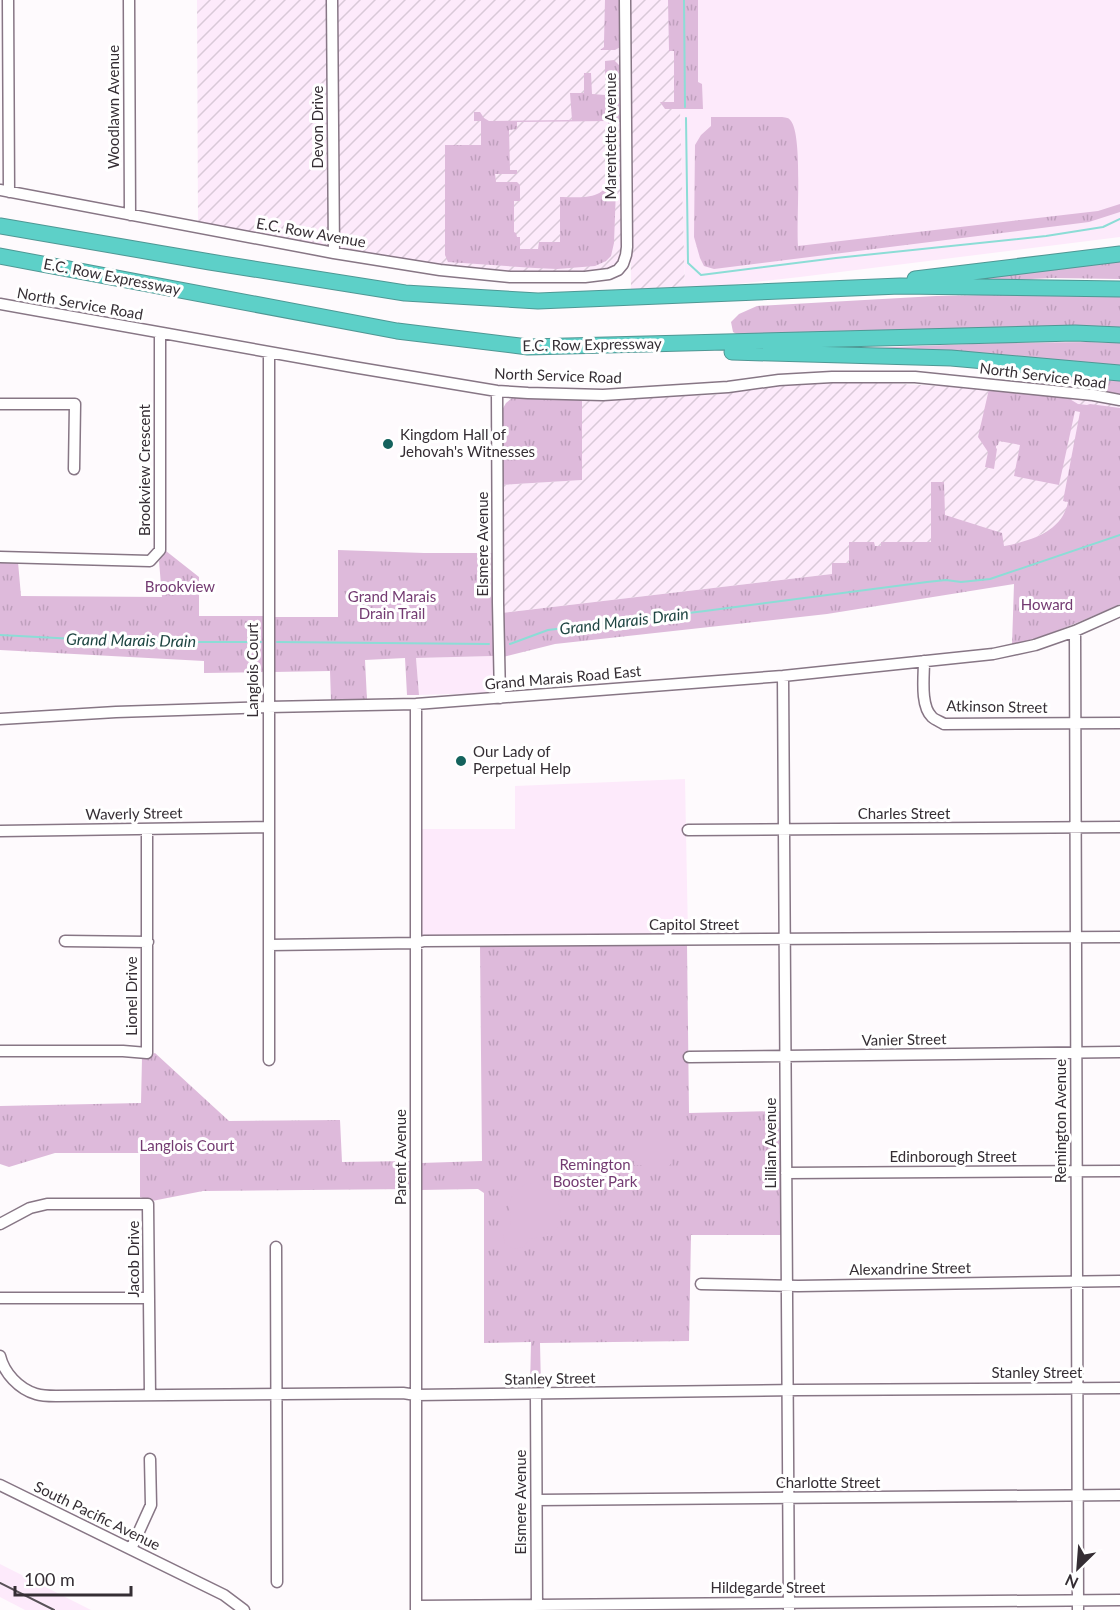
<svg xmlns="http://www.w3.org/2000/svg" width="1120" height="1610" font-family="Lato,sans-serif">
<style>
.built{fill:#fdeafb}
.industrial{fill:url(#industrial-furrows)}
.grass{fill:url(#grass-tufts)}
.pitch{fill:#debadb}
.lines{fill:none;stroke-linecap:round;stroke-linejoin:round}
.stream{stroke:#8cddd6;stroke-width:2}
.minor-casing{stroke:#877685;stroke-width:13}
.highway-casing{stroke:#4f9794;stroke-width:17}
.minor{stroke:#fff;stroke-width:10}
.highway{stroke:#5dd0c8;stroke-width:15}
.rail{stroke:#585157;stroke-width:2}
.poi-dot{fill:#14625d;stroke:#fff;stroke-width:2}
.labels{text-anchor:middle;stroke-width:6;stroke-linejoin:round;paint-order:stroke}
.street-label{font-size:15px;fill:#352e34;stroke:#fff}
.poi-label{font-size:15px;fill:#352e34;stroke:#fff;text-anchor:start}
.park-label{font-size:15px;fill:#733a71;stroke:#fff}
.water-label{font-size:16px;font-style:italic;fill:#1e4542;stroke:#fff}
</style>
<defs>
<pattern id="industrial-furrows" width="10" height="10" patternUnits="userSpaceOnUse" patternTransform="scale(1.5)"><rect width="10" height="10" fill="#fdeafb"/><path d="M-1 1l2-2M0 10L10 0M9 11l2-2" fill="none" stroke="#d9c9d8"/></pattern>
<pattern id="grass-tufts" width="24" height="20" patternUnits="userSpaceOnUse" patternTransform="scale(1.5)"><rect width="24" height="20" fill="#debadb"/><path d="M3 7l-1-3M5 7V3M7 7l1-3M15 17l-1-3M17 17v-4M19 17l1-3" fill="none" stroke="#bfa0bd"/></pattern>
</defs>
<rect width="100%" height="100%" fill="#fefafd"/>
<path class="built" d="M680,0H1120V237L800,277L685,290L680,109Z
M493,656L495,687L490,693L419,695L416,658Z
M685,779L688,936L419,937L418,829H515V786Z
M0,1564L91,1610H25L0,1597Z"/>
<path class="industrial" d="M197,0H621L622,253L616,265L602,273L582,275L463,270L198,224Z
M629,0H680V109L685,290L631,292Z
M845,381L1018,390L1069,396L1120,407V488L1073,477L1067,510L1054,527L1027,542L832,574L502,613L501,485L582,480V400L712,395L782,385Z"/>
<path class="grass" d="M605,0H621L622,46L615,50H600L604,47V42Z
M668,0H698V82L702,84L703,109H665L660,102H674V51H669Z
M614,60L619,65L620,122H616V150L608,149V121L517,122V129L509,130L510,170H517V174H495L496,182H517L520,185V201H514V232L516,233L517,237H520V249H538L539,242H560V197C578,197 606,201 609,178C610,169 610,166 617,161L614,243L611,256L606,261L595,266L557,269L535,268L448,262L445,255V145H481V121H474V112H480L484,118L489,121L572,120L570,93H584V73H591L592,94L605,95V61Z
M711,117H782C787,118 788,117 791,121C803,137 796,221 798,246L1072,214L1098,211L1120,204V212L1089,222L714,269L704,266L700,258L694,237L695,145L701,135L711,126Z
M1120,257V279L1052,278L915,285Z
M1025,294L1120,297V328L740,336L733,332L731,322L739,314L757,306L936,296Z
M1089,342L1120,343V368L842,349L998,343Z
M1051,375L1120,381V397L1091,391L1092,386C1077,381 1065,386 1050,385Z
M989,389L1063,395L1078,404L1087,405L1090,404L1120,408V604C1085,620 1050,635 1012,645L1014,584L827,614L555,644L503,657L502,613L832,574V563H849V542H874L875,546H881V542H931V482H944L945,515L1002,533L1004,546C1030,541 1062,532 1068,502L1063,501L1080,412L1075,411L1059,485L1014,476L1020,445L999,441L998,445L996,446V448L997,449L994,469L985,467L988,452L978,437Z
M512,398L582,400V480L501,485L502,410L506,403Z
M338,550L424,553H493V656L416,658L419,695H407L405,658L365,660L367,700L331,701L330,671L273,672V617H338Z
M166,551L199,577V616H263L265,672L204,673V661L0,650V562H18L21,596L162,597L159,561Z
M687,944L689,1113L781,1111L785,1235H691L689,1341L540,1343L541,1389H530L531,1342L484,1343V1193L478,1189L419,1190L421,1163L482,1161L480,945Z
M155,1053L229,1121L340,1120L342,1162L412,1161L410,1189L203,1191L152,1201L140,1197V1153H55L9,1167L0,1164V1106L141,1103L142,1058Z"/>
<path class="pitch" d="M634,1142H672V1162L670,1165H634Z
M528,1183L541,1185L557,1196C561,1213 563,1219 554,1235L529,1239L524,1247L514,1249L505,1244L503,1234L510,1227C511,1204 505,1194 528,1183Z"/>
<g class="lines">
<path class="stream" d="M684,0L685,107
M686,118L688,263L701,275L836,258L1046,236L1103,227L1120,219
M0,635L132,642H261
M277,642L489,644
M510,644L548,630L705,611L927,582L946,580L961,582L990,579L1120,535"/>
<defs>
<path id="minor" d="M8,0L9,192
M129,0L130,215
M332,0L334,253
M0,190L334,253L440,270L510,277H585L609,274L618,270L623,264L626,255L627,247L625,0
M0,304L353,367L497,391L528,393L603,395L728,387L779,380L832,377H915L1093,395L1120,400
M269,353V1060
M497,391L498,603L500,698
M0,404H75L74,469
M0,557L150,561L160,550V334
M1075,631L1078,1610
M924,661C924,676 920,706 932,717C935,720 941,722 944,724L1120,723
M783,676L789,1610
M0,719L116,712L268,707L416,704L783,676L993,654L1035,645L1075,631L1120,611
M688,830L1120,827
M0,831L269,827
M65,941L148,942
M269,945L416,943L424,941L1120,937
M0,1051H123L147,1053V829
M689,1057L1120,1052
M786,1173L1120,1171
M0,1224L30,1208L47,1204H148L150,1395
M276,1247L277,1582
M701,1284L798,1286L1120,1281
M0,1298H149
M0,1356C4,1373 19,1389 36,1394C42,1396 50,1396 56,1396L403,1393L416,1395L799,1390L1120,1388
M536,1394L537,1610
M0,1485L224,1595L244,1610
M537,1500L1120,1495
M131,1549L151,1505L150,1459
M416,1606L1120,1600
M416,1610V704"/>
<path id="highway" d="M0,226L210,262L405,293L538,301L900,286L1120,289
M0,256L397,331L528,347L1075,333L1120,335
M915,279L1120,254
M732,352L951,358L1120,373"/>
</defs>
<use href="#minor" class="minor-casing"/>
<use href="#highway" class="highway-casing"/>
<use href="#minor" class="minor"/>
<use href="#highway" class="highway"/>
<path class="rail" d="M0,1583L54,1610"/>
</g>
<g class="poi-dot">
<circle cx="388" cy="444" r="6"/>
<circle cx="461" cy="761" r="6"/>
</g>
<g class="labels">
<g class="street-label">
<text transform="translate(114 107) rotate(-90)" y="5">Woodlawn Avenue</text>
<text transform="translate(318 127) rotate(-90)" y="5">Devon Drive</text>
<text transform="translate(611 136) rotate(-90)" y="5">Marentette Avenue</text>
<text transform="translate(311 233) rotate(10)" y="5">E.C. Row Avenue</text>
<text transform="translate(112 277) rotate(11)" y="5">E.C. Row Expressway</text>
<text transform="translate(80 304) rotate(10)" y="5">North Service Road</text>
<text transform="translate(592 345) rotate(-1)" y="5">E.C. Row Expressway</text>
<text transform="translate(558 376) rotate(2)" y="5">North Service Road</text>
<text transform="translate(1043 376) rotate(7)" y="5">North Service Road</text>
<text transform="translate(145 470) rotate(-90)" y="5">Brookview Crescent</text>
<text transform="translate(483 544) rotate(-90)" y="5">Elsmere Avenue</text>
<text transform="translate(253 670) rotate(-90)" y="5">Langlois Court</text>
<text transform="translate(563 678) rotate(-5)" y="5">Grand Marais Road East</text>
<text transform="translate(997 707) rotate(1)" y="5">Atkinson Street</text>
<text transform="translate(134 814) rotate(-1)" y="5">Waverly Street</text>
<text x="904" y="819">Charles Street</text>
<text x="694" y="930">Capitol Street</text>
<text transform="translate(132 996) rotate(-90)" y="5">Lionel Drive</text>
<text transform="translate(904 1040) rotate(-1)" y="5">Vanier Street</text>
<text transform="translate(1061 1121) rotate(-90)" y="5">Remington Avenue</text>
<text transform="translate(771 1143) rotate(-90)" y="5">Lillian Avenue</text>
<text transform="translate(401 1157) rotate(-90)" y="5">Parent Avenue</text>
<text x="953" y="1162">Edinborough Street</text>
<text transform="translate(134 1259) rotate(-90)" y="5">Jacob Drive</text>
<text transform="translate(910 1269) rotate(-1)" y="5">Alexandrine Street</text>
<text x="1037" y="1378">Stanley Street</text>
<text transform="translate(550 1379) rotate(-1)" y="5">Stanley Street</text>
<text x="828" y="1488">Charlotte Street</text>
<text transform="translate(521 1502) rotate(-90)" y="5">Elsmere Avenue</text>
<text transform="translate(97 1516) rotate(26)" y="5">South Pacific Avenue</text>
<text x="768" y="1593">Hildegarde Street</text>
</g>
<g class="poi-label">
<text x="400" y="440">Kingdom Hall of<tspan x="400" dy="17">Jehovah's Witnesses</tspan></text>
<text x="473" y="757">Our Lady of<tspan x="473" dy="17">Perpetual Help</tspan></text>
</g>
<g class="park-label">
<text x="180" y="592">Brookview</text>
<text x="392" y="602">Grand Marais<tspan x="392" dy="17">Drain Trail</tspan></text>
<text x="1047" y="610">Howard</text>
<text x="187" y="1151">Langlois Court</text>
<text x="595" y="1170">Remington<tspan x="595" dy="17">Booster Park</tspan></text>
</g>
<g class="water-label">
<text transform="translate(624 621) rotate(-7)" y="6">Grand Marais Drain</text>
<text transform="translate(131 640) rotate(1)" y="6">Grand Marais Drain</text>
</g>
</g>
<g transform="translate(1078 1568) rotate(205)" stroke="#ffffff" stroke-width="4.5" paint-order="stroke">
<path d="M0-4.5L10 22L0 15L-10 22Z" fill="#352e34"/>
<text y="-9" font-size="16" font-weight="bold" text-anchor="middle" fill="#352e34">N</text>
</g>
<path d="M15 1586v9h116v-9" fill="none" stroke="#352e34" stroke-width="3"/>
<text x="24" y="1586" font-size="18" fill="#352e34" stroke="#ffffff" stroke-width="4.5" paint-order="stroke">100 m</text>
</svg>
